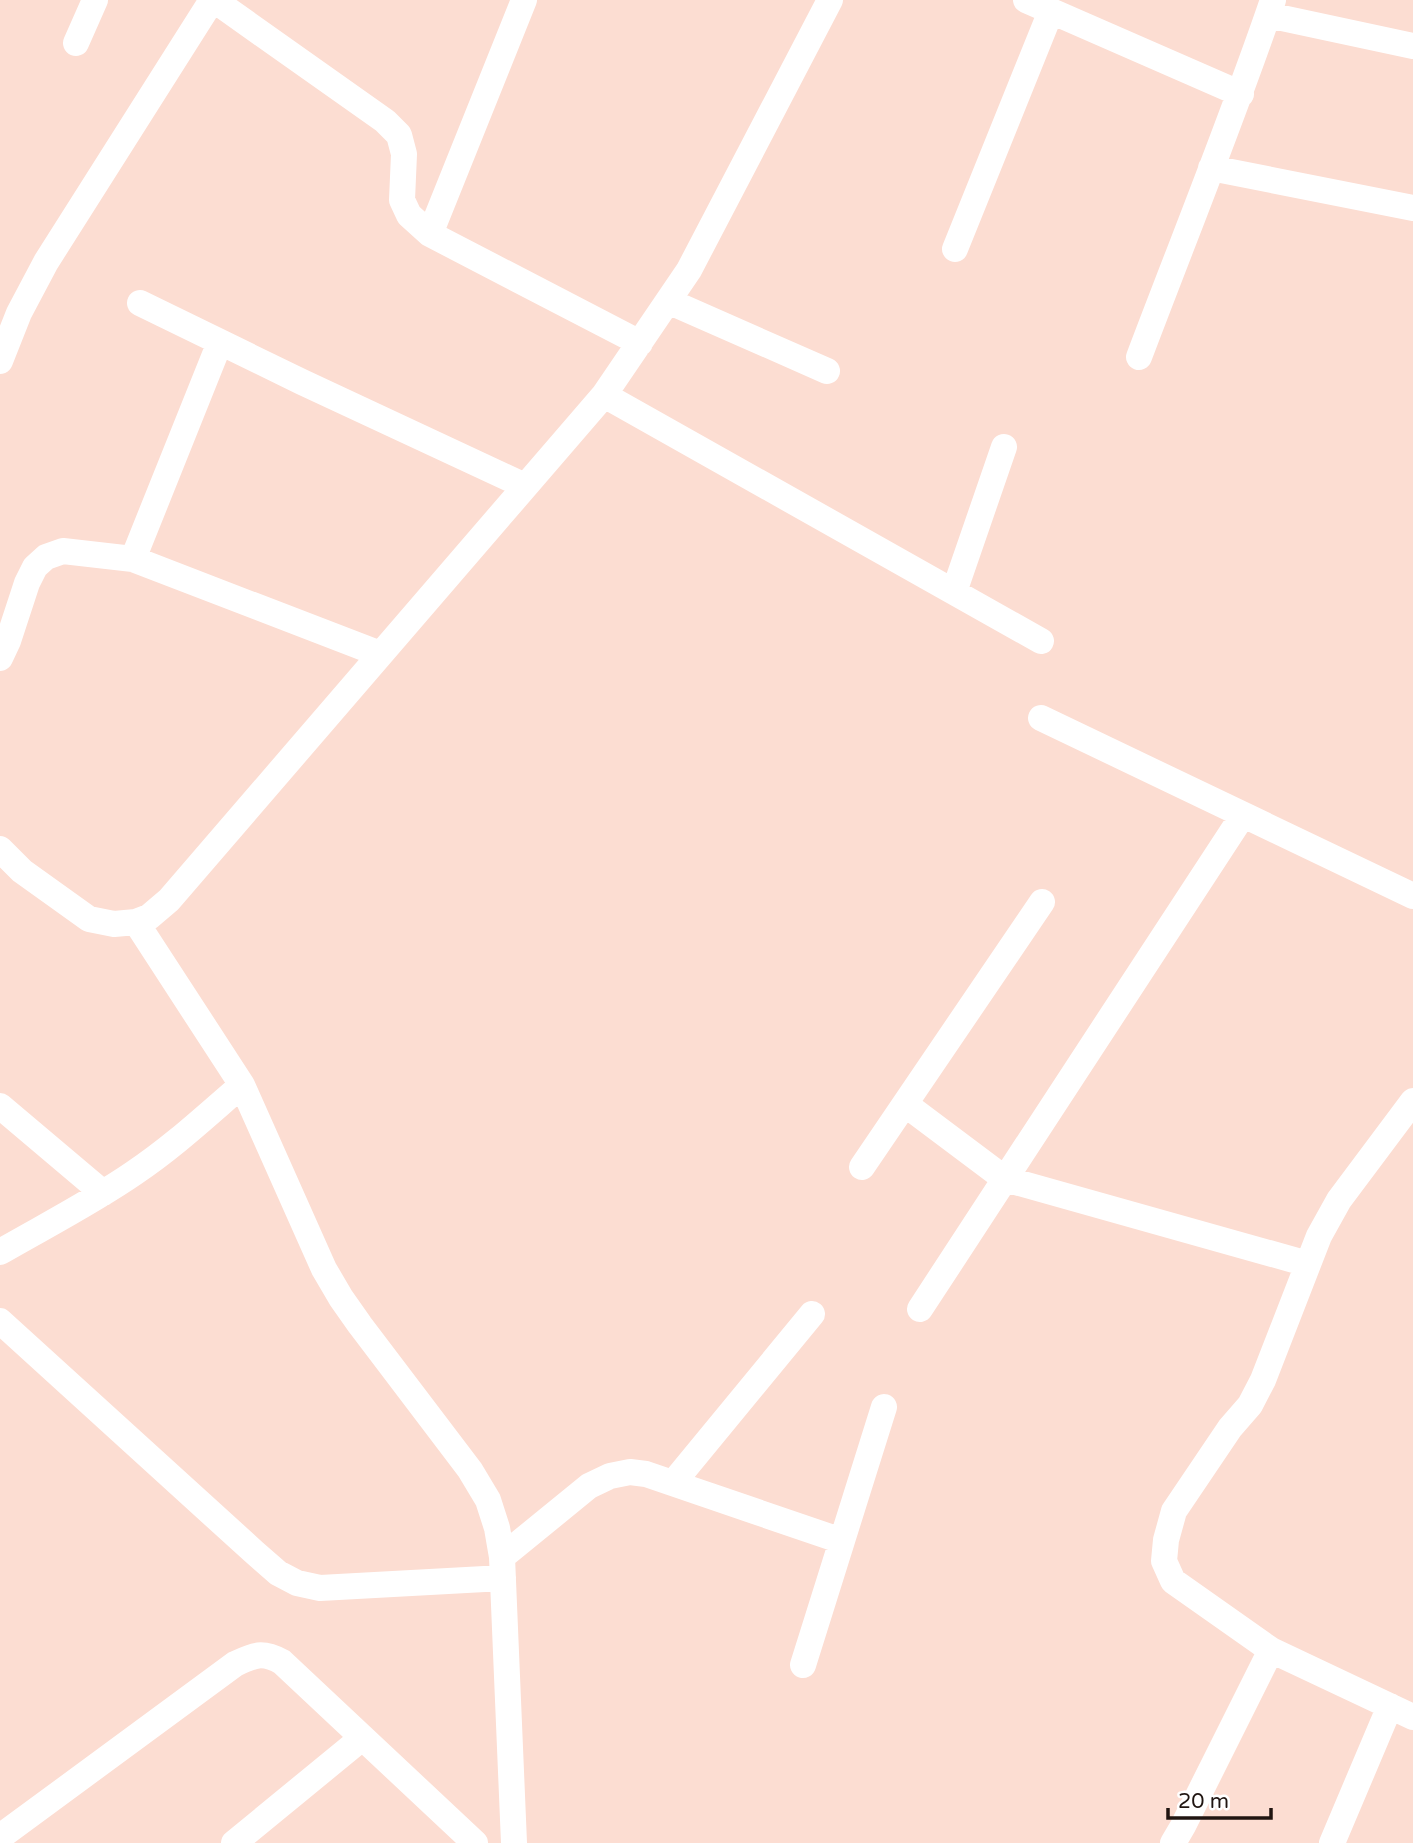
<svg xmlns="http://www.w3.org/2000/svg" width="1413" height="1843" font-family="'Varela Round',sans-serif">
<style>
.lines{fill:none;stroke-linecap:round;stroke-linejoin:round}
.minor{stroke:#fff;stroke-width:26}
</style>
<rect width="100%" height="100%" fill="#fcddd2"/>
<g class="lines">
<path class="minor" d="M214,0L385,121L399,135L404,154L402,200L409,215L430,234L640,343
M1026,0L1241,94
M1268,15L1413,46
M76,43L95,0
M1211,168L1413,208
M430,234L524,0
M955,249L1051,11
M668,301L827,371
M140,303L302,382L525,486
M1139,357C1184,238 1232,120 1273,0
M0,361L19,313L46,262L212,0
M604,395L1041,641
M133,559L220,342
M954,592L1004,447
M0,658L8,641L27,583L35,567L46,557L63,551L133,559L380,654
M1041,718L1413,896
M0,849L22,871L89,919L114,924L136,922L149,917L169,900L604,395L689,270L830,0
M136,922L242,1085L324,1269L341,1298L360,1325L470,1470L488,1500L497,1528L502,1557L514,1843
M905,1104L1005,1179L1308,1264
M0,1106L103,1193
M862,1167L1042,902
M0,1252C45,1226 92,1202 134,1173C173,1147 207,1115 242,1085
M920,1309L1243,815
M0,1321L254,1552L278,1573L297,1583L320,1588L503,1578
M673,1483L812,1314
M502,1557L589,1486L610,1476L630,1472L646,1474L842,1541
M1271,1650L1413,1717
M803,1665L884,1407
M0,1837L235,1664C254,1655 262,1651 282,1662L475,1843
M234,1843L362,1738
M1173,1843L1183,1826L1271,1650L1173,1581L1164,1561L1166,1540L1174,1511L1230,1428L1250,1405L1263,1380L1319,1236L1339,1200L1413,1101
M1332,1843L1390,1706"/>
</g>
<path d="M1168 1808v10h103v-10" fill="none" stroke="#201511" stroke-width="3.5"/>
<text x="1178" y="1808" font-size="21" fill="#201511" stroke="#ffffff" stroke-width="5" paint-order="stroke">20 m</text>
</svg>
